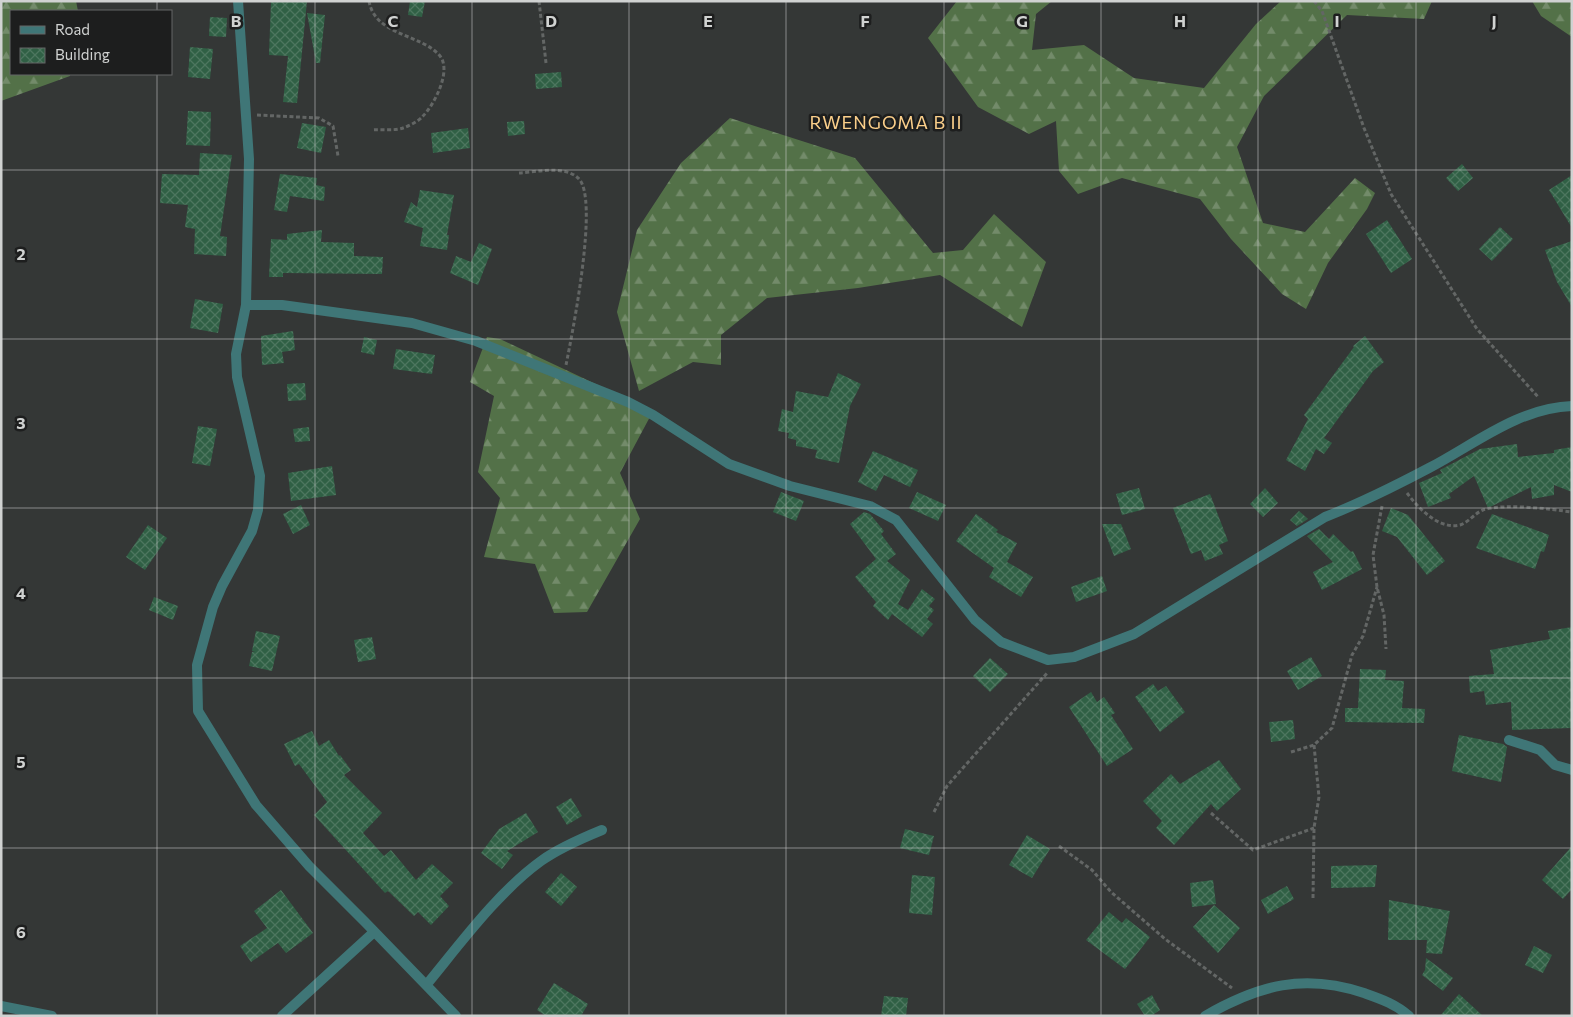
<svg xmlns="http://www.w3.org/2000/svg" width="1573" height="1017" font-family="Commissioner,sans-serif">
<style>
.forest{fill:url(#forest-firs)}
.building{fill:url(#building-cross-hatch)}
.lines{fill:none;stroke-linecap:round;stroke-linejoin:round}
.path{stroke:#636665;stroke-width:3;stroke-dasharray:4 2.5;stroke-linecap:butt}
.street{stroke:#3f7677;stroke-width:10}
.grid{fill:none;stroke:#d0d2d1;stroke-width:1;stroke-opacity:0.55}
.labels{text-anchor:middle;stroke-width:5;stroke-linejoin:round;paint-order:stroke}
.quarter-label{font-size:18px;letter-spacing:1px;fill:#fbcf8a;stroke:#1d1e1e}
.grid-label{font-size:16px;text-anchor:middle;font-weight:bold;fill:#d0d2d1;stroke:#1d1e1e;stroke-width:5;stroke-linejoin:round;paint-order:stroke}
</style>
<defs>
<pattern id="forest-firs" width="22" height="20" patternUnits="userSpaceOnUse" patternTransform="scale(1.25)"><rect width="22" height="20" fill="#537148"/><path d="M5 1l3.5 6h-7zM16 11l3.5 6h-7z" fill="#738b6a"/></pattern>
<pattern id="building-cross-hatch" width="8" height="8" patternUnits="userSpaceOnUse" patternTransform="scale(1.25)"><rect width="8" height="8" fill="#306045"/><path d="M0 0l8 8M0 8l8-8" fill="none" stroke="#4d765f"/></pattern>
</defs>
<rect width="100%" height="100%" fill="#343736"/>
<path class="forest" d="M1,1H76L78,11H11V74H70V76L1,101Z
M957,1H1052L1036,14L1032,50L1084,45L1134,78L1204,88L1256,24L1281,1H1432L1424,19L1347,15L1264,96L1237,147L1263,223L1305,232L1355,178L1375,193L1367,209L1328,263L1306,309L1282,294L1231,239L1200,199L1122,178L1078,194L1059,171L1056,121L1029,134L978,107L928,38Z
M1532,1H1572V37L1541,16Z
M730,118L855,158L933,253L963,250L994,214L1046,262L1022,327L940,275L858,288L767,298L721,335V365L693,362L639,391L617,312L637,230L681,163Z
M487,337L500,339L634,402L652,413L620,473L640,519L587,612L554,613L535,564L484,557L500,498L478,472L494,396L470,382Z"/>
<path class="building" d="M271,1H307L297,103L283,102L288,56L269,55Z
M410,1H425L422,17L408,15Z
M307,13L325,15L320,63H316Z
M210,17L227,18L226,37L209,36Z
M190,47L213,49L210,79L188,77Z
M561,72L562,87L536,89L535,74Z
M188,111L211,112L210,146L186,145Z
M524,121L525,134L508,136L507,122Z
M302,123L326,127L321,153L297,148Z
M468,128L470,148L433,153L431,133Z
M200,153L232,155L220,236L227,237L226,256L194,254L195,229L185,227L188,205L160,203L162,174L199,175Z
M1462,164L1473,178L1458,191L1446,178Z
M280,174L317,178L316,185L325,187L324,201L290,196L287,212L274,210Z
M1572,175V228L1549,190Z
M420,190L454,195L447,235H449L447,250L420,246L423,228L404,222L411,202L417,207Z
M1387,220L1412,259L1391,273L1366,234Z
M1500,227L1513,239L1492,261L1479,249Z
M322,230L321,242L354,243V256L383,257L382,274L283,273V277H269L271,239L287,240V234Z
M1572,241V307L1557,282L1545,250Z
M479,243L492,249L478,285L450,273L456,256L471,262Z
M195,299L223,304L218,333L190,328Z
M293,331L295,350L282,352L284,363L262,365L261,336Z
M1365,336L1384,362L1373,371L1324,438L1332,443L1324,454L1316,449L1305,471L1286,460L1308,419L1304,415L1354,347L1353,346Z
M364,337L377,340L374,355L361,352Z
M396,349L435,355L432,374L393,369Z
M838,373L861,384L850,406L839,463L815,458L817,450L796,446V440L788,438L789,433L778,431L782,409L793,412L796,391L828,397Z
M305,383L306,400L288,401L287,384Z
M198,426L217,429L210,466L192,463Z
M309,427L310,441L295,442L293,429Z
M1517,444L1518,457L1554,453V450L1572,447V492L1554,485V495L1532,499L1531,487L1488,508L1474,476L1449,494L1451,498L1428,507L1419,483L1442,473L1440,470L1480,449Z
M873,451L918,470L910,487L884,475L876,491L858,482Z
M332,466L336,495L291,501L288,473Z
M1139,488L1145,509L1122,515L1116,494Z
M1265,488L1278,503L1263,517L1250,504Z
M781,492L804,501L796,521L773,512Z
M917,492L946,505L938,521L909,508Z
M1210,494L1228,541L1219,545L1223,554L1205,561L1201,550L1191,554L1173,508Z
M301,505L310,525L293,534L283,514Z
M1391,508L1408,515L1445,561L1427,575L1397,537L1382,531Z
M1299,511L1308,519L1297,526L1290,520Z
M864,512L870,514L884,531L881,534L896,554L887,561L910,580L898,604L908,610L922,589L935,599L929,606L934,610L927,619L933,624L922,637L892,614L888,620L873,606L876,602L855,577L876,559L850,524Z
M976,514L998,530L996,532L1017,543L1007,562L1033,577L1021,597L989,577L994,568L956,541Z
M1492,514L1549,535L1544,552L1541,551L1535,569L1476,548Z
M1102,524H1121L1131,549L1114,556Z
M148,525L167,538L145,570L126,557Z
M1319,529L1329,539L1333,534L1351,552L1353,551L1362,569L1322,590L1313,572L1333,562L1307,536Z
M1102,576L1107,591L1076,602L1071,587Z
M154,597L178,606L173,620L149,610Z
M1572,627V728L1512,730L1511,702L1486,705L1484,691L1470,693L1469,676L1494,674L1490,650L1550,639L1548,631Z
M256,631L280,636L272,671L249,666L252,652H255L252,651Z
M372,637L376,659L358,662L354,640Z
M1311,657L1322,676L1298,690L1287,671Z
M990,658L1008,674L990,692L973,676Z
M1360,669L1386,670L1385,680L1404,681L1402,708L1425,709L1424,723L1345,722V708H1358Z
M1153,684L1158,691L1166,686L1185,712L1160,732L1135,697Z
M1091,692L1097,702L1104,697L1115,713L1111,715L1133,749L1107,766L1069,707Z
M1293,720L1295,739L1271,742L1269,722Z
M312,731L319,746L329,740L339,756L340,755L351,770L344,775L382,813L363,833L384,856L391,850L416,880L432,864L453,883L440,896L449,906L431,925L418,912L414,916L388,891L385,893L314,815L327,802L299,764L295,766L284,744Z
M1459,735L1503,744L1507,747L1501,782L1452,771Z
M1219,760L1241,789L1217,811L1211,804L1174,845L1156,828L1162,821L1143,801L1171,774L1180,784Z
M571,798L582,816L567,825L556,807Z
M526,813L538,832L507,851L513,855L502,869L481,853L499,829Z
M905,829L934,836L929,855L900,848Z
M1027,835L1050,849L1032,878L1009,865Z
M1572,846V889L1563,899L1542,880Z
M1377,865L1375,887L1331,888V866Z
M561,873L577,887L561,906L545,892Z
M912,875L935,877L932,915L909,913Z
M1213,880L1216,904L1192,907L1190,883Z
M1287,886L1294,899L1268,914L1261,900Z
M281,890L313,933L286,953L278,943L251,962L240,946L267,928L254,911Z
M1389,900L1450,911L1442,954L1426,953L1427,940H1388Z
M1214,905L1240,928L1218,953L1193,927Z
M1109,912L1122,923L1126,918L1150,937L1125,969L1086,940Z
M1534,946L1552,955L1543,973L1525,965Z
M1426,958L1453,978L1443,991L1422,975L1425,970Z
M554,983L588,1004L581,1016H546L537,1010Z
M1459,994L1483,1016H1440Z
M1152,995L1160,1010L1151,1016H1145L1137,1004Z
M884,996L908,998L906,1016H881Z"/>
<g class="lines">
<path class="path" d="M369,1C375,36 422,34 440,56C452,71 434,105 423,116C419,121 409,126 403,128C395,131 382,129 372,130
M539,1L546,63
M1314,1L1322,11L1364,128L1391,194L1477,329L1539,398
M257,115L319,118L333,126L338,156
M519,173C537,172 564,165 578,178C600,196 572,335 566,365
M1407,493C1418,508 1439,530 1460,525C1469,522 1475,513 1483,510C1506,503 1548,509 1572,512
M1382,506L1373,555L1377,587L1384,615L1386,649
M1291,752L1314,745L1332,728L1352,655L1363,636L1377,587
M934,812L947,786L1048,672
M1211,813L1253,850L1314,828
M1059,846L1092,870L1111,892L1165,939L1232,988
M1313,898L1314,828L1319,797L1314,745"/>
<path class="street" d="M238,1L249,159L246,305L236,354L237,377L260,476L258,510L252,531L222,586L213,607L197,665L198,711L256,805L309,866L365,922L456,1016
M246,305H282L412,323L476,341L628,402L653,415L729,464L790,486L870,506L896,520L975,620L1001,642L1048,660L1074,657L1134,634L1325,517C1361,503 1395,486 1429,468C1475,444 1518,408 1572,406
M1509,740L1540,750L1555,765L1572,770
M427,984C460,944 498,892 541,861C559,848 580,839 602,830
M1,1006L52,1016
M282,1016L374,932
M1205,1016C1259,985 1304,973 1364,993C1381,999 1396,1004 1409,1016"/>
</g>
<path class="grid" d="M157,1V11M315,1V1016M472,1V1016M629,1V1016M786,1V1016M944,1V1016M1101,1V1016M1258,1V1016M1416,1V1016M157,74V1016M1,170H1572M1,339H1572M1,508H1572M1,678H1572M1,848H1572"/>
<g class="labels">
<g class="quarter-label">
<text x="886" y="129">RWENGOMA B II</text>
</g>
</g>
<g class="grid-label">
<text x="236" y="27">B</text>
<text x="393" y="27">C</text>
<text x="551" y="27">D</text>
<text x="708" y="27">E</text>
<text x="865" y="27">F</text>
<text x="1022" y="27">G</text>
<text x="1180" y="27">H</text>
<text x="1337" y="27">I</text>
<text x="1494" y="27">J</text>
<text x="21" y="260">2</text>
<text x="21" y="429">3</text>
<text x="21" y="599">4</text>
<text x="21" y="768">5</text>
<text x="21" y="938">6</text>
</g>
<rect width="1573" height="1017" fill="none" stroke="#d0d2d1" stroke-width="5"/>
<rect x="10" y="10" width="162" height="65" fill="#1d1e1e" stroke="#656666"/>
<rect x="20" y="26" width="25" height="8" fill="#3f7677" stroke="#656666"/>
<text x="55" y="35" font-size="15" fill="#d0d2d1">Road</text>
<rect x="20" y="48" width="25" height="15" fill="url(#building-cross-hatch)" stroke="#656666"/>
<text x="55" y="60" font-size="15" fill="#d0d2d1">Building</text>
</svg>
